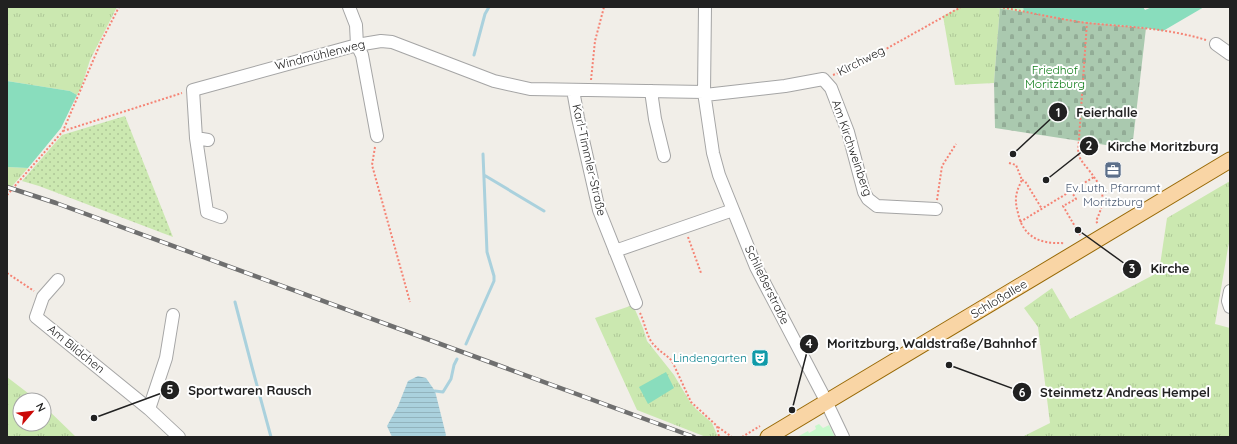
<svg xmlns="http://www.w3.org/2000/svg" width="1237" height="444" font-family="Quicksand,sans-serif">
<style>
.grass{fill:url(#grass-tufts)}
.cemetery{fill:url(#cemetery-stones)}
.park{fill:#c8f8cc}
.garden{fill:url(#garden-dots)}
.pitch{fill:#89ddbd}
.water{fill:url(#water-rules)}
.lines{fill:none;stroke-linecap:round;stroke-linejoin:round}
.stream{stroke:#aad1dd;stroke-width:3}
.minor-casing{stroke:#a5a5a5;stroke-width:14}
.major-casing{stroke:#986905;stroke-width:17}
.path{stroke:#f58374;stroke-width:2;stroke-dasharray:2 2;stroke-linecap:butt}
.minor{stroke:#fff;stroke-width:12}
.major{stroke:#f9d5a5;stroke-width:15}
.rail-casing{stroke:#6f6f6f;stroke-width:4.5}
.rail{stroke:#fff;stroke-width:3;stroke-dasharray:9;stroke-linecap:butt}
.labels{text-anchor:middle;stroke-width:4;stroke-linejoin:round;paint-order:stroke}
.street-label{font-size:12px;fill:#212121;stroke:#fff}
.park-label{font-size:12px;fill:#107e1a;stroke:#fff}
.service-label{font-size:12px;fill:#4e5e75;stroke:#fff}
.culture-label{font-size:12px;fill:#0d838f;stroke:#fff;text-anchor:end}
.leader{fill:none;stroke:#212121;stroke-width:1.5}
.callout-dot{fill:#212121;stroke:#fff;stroke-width:1.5}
.mark-label{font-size:12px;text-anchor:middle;font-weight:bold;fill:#fff}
.callout-label{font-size:13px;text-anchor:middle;font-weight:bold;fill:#212121;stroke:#fff;stroke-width:4;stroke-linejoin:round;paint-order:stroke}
</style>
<defs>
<pattern id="grass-tufts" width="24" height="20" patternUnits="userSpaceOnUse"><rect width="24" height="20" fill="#cbe8b0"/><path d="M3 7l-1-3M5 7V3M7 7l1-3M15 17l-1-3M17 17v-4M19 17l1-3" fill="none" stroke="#aec797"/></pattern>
<pattern id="cemetery-stones" width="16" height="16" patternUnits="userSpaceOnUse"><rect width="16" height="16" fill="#aac9af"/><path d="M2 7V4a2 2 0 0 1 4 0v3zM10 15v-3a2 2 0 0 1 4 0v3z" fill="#92ac96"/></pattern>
<pattern id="garden-dots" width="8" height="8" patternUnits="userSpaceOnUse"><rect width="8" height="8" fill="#cbe8b0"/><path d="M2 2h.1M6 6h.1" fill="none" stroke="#aec797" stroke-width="1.8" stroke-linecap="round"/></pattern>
<pattern id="water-rules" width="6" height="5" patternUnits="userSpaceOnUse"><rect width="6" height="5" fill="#aad1dd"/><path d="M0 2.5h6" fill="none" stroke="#92b3bd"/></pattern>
</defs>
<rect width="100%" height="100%" fill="#f1eee8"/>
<path class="grass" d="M7,7H117L90,60L81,88L77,95L70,91L7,81Z
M961,7H1000L994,83L955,85L943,16Z
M7,167L28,168L7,192Z
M1230,181V236L1215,324L1230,328V437H1022L1050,423L1038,327L1024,308L1052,288L1070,319L1159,272L1167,218Z
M633,305L643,328L647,341L674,375L690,402L696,409L712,423L718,437H706L637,410L595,318Z
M7,377L37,400H20V424H44V406L76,437H7Z"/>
<path class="cemetery" d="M1000,7L1087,22L1146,28L1132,149L995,128L994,83Z"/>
<path class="park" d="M989,7H1023L1024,12Z
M819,424L823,428L829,425L835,437H797L808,431L809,433L816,429L815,426Z"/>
<path class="garden" d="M125,116L173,237L39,186L22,181L62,135Z"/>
<path class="pitch" d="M1023,7H1143L1145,10L1152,7H1204L1163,31L1146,28L1087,22L1024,12Z
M7,81L70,91L77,95L61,128L28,168L7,167Z
M666,372L674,388L648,404L639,387Z"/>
<path class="water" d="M418,376L426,378L435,391L446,435L445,437H392L387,426L398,406L408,381Z"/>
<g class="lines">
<path class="stream" d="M474,55L485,14L489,7
M484,175L544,211
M235,302L252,367L271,437
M466,344L494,281V276L487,252L483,154
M435,391L443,392L451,379L454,365L457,359"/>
<defs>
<path id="minor" d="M349,7L356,25L357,45L362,55L377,136
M705,7L704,92L713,153L719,175L756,267L823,395L843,437
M1216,44L1230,54
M573,90L578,118L599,210L636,303
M651,91L655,119L664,156
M705,95L785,86L823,79L831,88L848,132L864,192L868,199L877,206L936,209
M196,138L208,140
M221,217L207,212L196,138L193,90L357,45L381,41L392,42L494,81L530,89L704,92
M615,251L733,210
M58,280L43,297L36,317L149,409L179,437
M1230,291L1228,301L1230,307
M149,409L166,358L173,315"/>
<path id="major" d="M768,437L1230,160"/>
</defs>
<use href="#minor" class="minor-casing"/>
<use href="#major" class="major-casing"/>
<path class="path" d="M999,7C1029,12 1058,19 1087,23C1128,27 1167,28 1206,40
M1087,22L1078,153C1080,160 1084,164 1088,169C1104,189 1107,198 1096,221L1098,224
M833,75L852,68L961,7
M591,80L595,41L604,7
M63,131L182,93
M375,147L372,165L410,302
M1009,163L1016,165L1022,180C1020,184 1018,188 1017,192C1015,199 1016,206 1018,213C1023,237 1040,244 1062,243L1064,245
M1022,180L1025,181L1042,209
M1071,191L1076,199L1063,206L1080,235
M7,195L63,131L101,42L119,7
M937,200L942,166L956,144
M1020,222L1094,177
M688,237L701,273
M7,273L34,291
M640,313C645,323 647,339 655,346C660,352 667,355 672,361L691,402L717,426L719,437
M718,427L732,437
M742,437L760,426"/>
<use href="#minor" class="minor"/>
<use href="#major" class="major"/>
<defs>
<path id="rail" d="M7,187L56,203L694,437"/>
</defs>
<use href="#rail" class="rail-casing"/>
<use href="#rail" class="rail"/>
</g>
<defs>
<symbol id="office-square" viewBox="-11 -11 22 22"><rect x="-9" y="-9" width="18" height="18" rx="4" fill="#5c6f8a" stroke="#fff"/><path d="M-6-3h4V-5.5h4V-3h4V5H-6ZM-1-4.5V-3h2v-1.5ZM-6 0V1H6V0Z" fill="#fff"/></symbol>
<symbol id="theatre-square" viewBox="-11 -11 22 22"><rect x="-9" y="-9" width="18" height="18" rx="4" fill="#0f9aa8" stroke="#fff"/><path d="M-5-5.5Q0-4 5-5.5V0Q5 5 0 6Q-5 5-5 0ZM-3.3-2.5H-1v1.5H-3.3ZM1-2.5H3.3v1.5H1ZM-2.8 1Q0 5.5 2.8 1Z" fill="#fff"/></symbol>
</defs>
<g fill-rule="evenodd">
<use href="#office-square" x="1103" y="160" width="20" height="20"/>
<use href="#theatre-square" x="750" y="348" width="20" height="20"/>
</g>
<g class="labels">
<g class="street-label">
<text transform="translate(320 55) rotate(-14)" y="4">Windmühlenweg</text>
<text transform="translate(861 61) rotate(-27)" y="4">Kirchweg</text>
<text transform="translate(852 148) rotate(71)" y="4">Am Kirchweinberg</text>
<text transform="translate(589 160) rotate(77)" y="4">Karl-Timmler-Straße</text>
<text transform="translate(767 285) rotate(64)" y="4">Schließerstraße</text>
<text transform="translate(999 299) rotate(-31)" y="4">Schloßallee</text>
<text transform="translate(76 349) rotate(39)" y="4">Am Bildchen</text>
</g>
<g class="park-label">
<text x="1055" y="74">Friedhof<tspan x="1055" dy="14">Moritzburg</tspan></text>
</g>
<g class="service-label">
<text x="1113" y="192">Ev.Luth. Pfarramt<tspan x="1113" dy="14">Moritzburg</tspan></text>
</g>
<g class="culture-label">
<text x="747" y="362">Lindengarten</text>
</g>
</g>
<path class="leader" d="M1013 154L1058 112M1046 180L1089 146M1078 230L1132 269M792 410L809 344M94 418L170 390M949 365L1022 392"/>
<g class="callout-dot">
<circle cx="1013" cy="154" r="4"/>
<circle cx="1046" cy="180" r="4"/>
<circle cx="1078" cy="230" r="4"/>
<circle cx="792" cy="410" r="4"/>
<circle cx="94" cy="418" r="4"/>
<circle cx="949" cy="365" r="4"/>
<circle cx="1058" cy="112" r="10"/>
<circle cx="1089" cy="146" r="10"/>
<circle cx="1132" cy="269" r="10"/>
<circle cx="809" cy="344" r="10"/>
<circle cx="170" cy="390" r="10"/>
<circle cx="1022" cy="392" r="10"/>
</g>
<g class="mark-label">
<text x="1058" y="117">1</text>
<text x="1089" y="150">2</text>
<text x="1132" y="273">3</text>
<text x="809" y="348">4</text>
<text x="170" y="394">5</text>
<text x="1022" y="397">6</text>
</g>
<g class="callout-label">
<text x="1107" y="117">Feierhalle</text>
<text x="1163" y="151">Kirche Moritzburg</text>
<text x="1170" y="273">Kirche</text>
<text x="932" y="348">Moritzburg, Waldstraße/Bahnhof</text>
<text x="250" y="395">Sportwaren Rausch</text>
<text x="1125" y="397">Steinmetz Andreas Hempel</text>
</g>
<rect width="1237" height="444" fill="none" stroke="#212121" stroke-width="16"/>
<g transform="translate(32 412) rotate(62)"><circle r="19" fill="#ffffff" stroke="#a6a6a6"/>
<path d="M0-3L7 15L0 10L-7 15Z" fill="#cb0907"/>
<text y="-6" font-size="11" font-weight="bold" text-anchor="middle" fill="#212121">N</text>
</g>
</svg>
